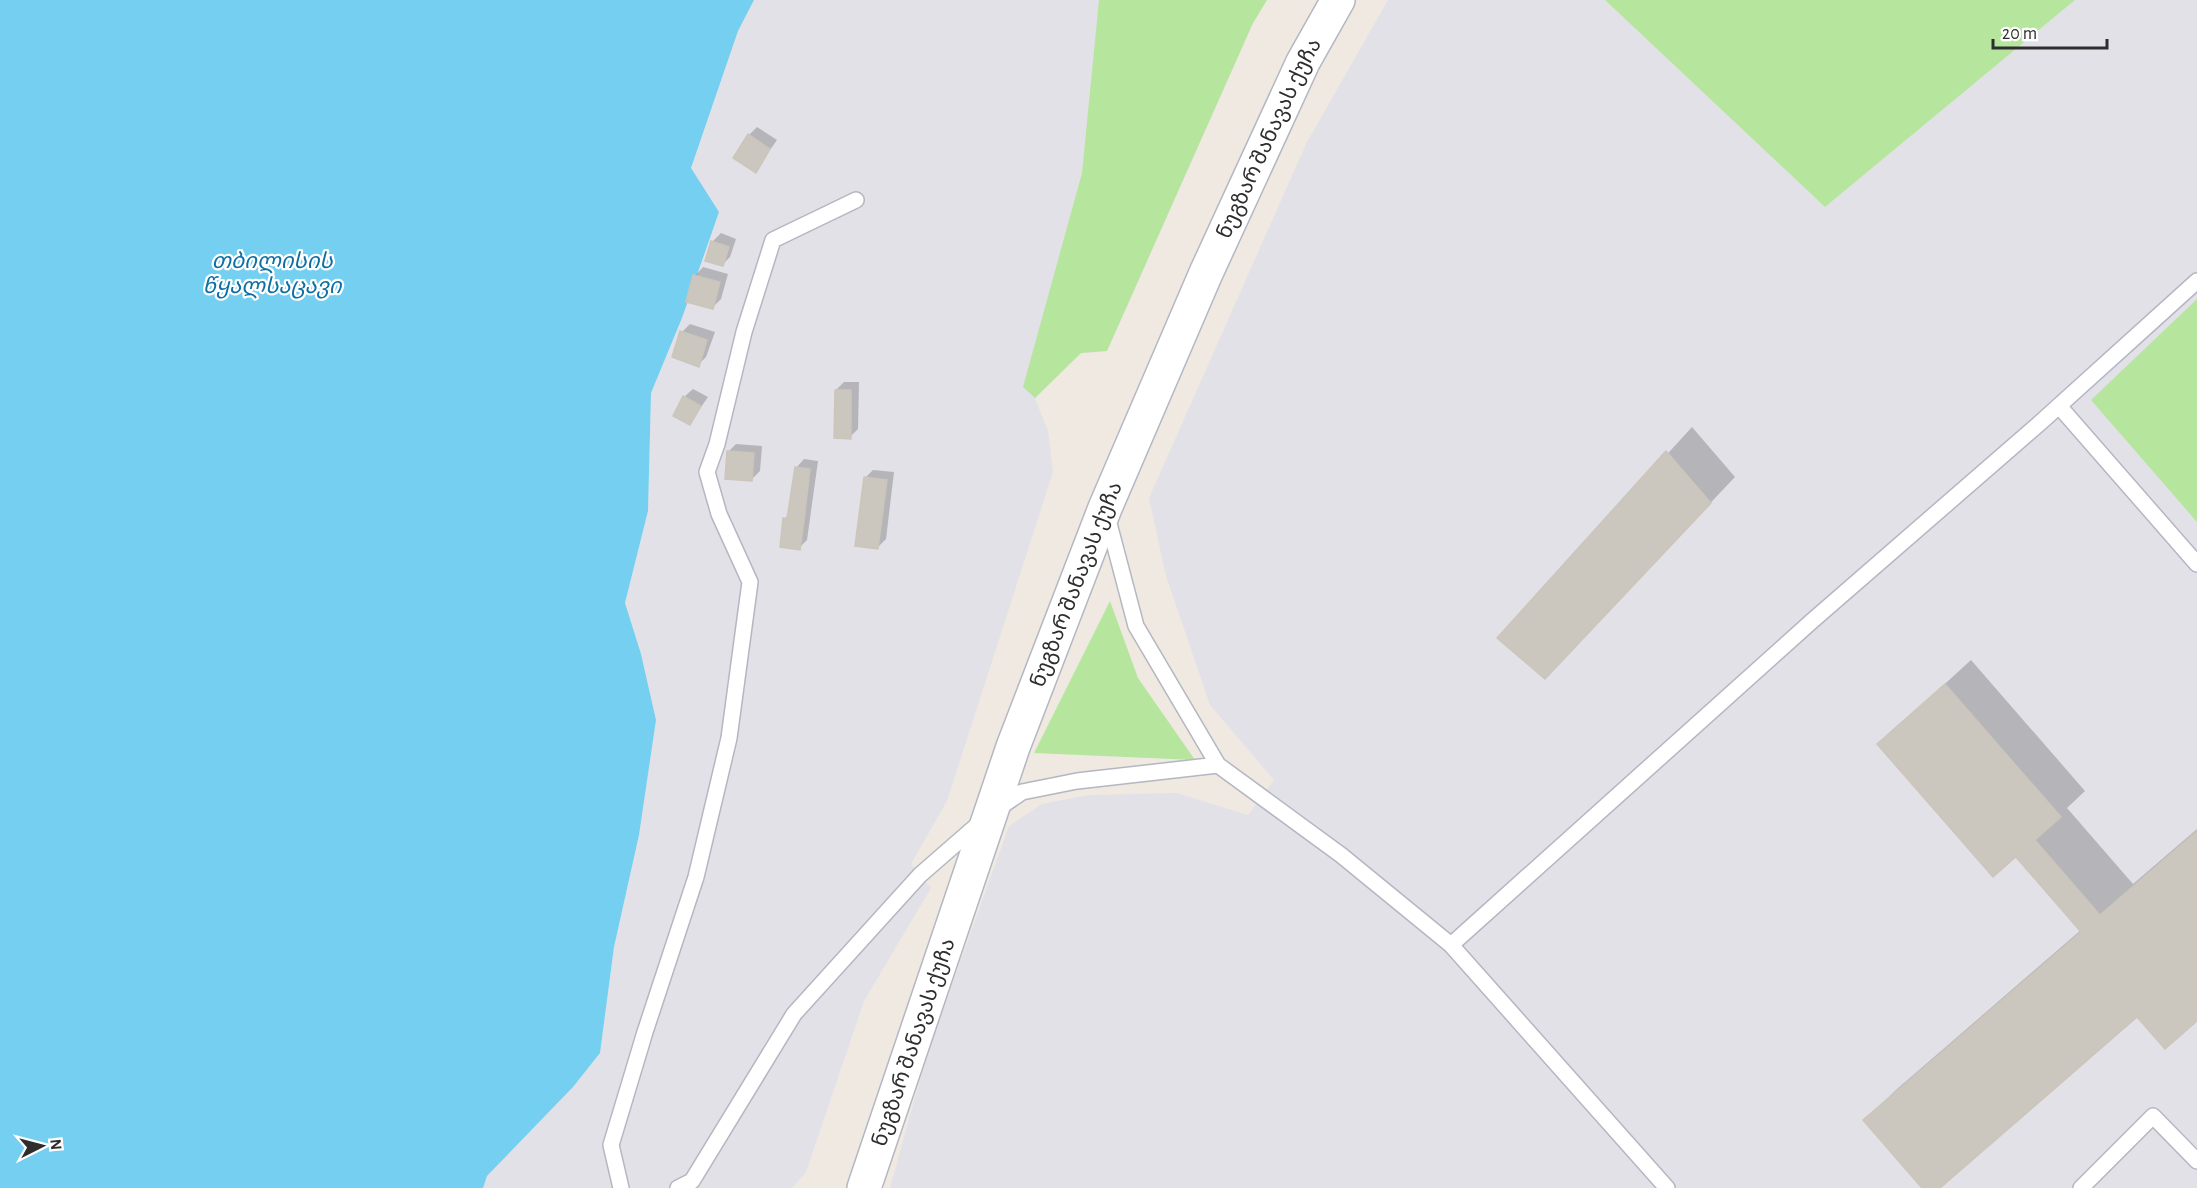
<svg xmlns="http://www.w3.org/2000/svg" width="2197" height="1188" font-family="'Alegreya Sans','Noto Sans Georgian',sans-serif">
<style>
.industrial{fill:#e3e1e8}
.green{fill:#b6e59e}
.water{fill:#75cff0}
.shadow{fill:#0003}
.building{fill:#cbc7bf;stroke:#cbc5ba;stroke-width:1.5}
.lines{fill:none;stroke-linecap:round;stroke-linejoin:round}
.lane-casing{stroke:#b4b7c1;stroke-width:18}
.secondary-casing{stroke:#b4b7c1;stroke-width:36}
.lane{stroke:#fff;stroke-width:15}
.secondary{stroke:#fff;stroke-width:33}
.labels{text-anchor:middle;stroke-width:4.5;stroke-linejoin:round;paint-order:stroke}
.street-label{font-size:21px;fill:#2e2e2e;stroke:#fff}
.water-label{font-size:22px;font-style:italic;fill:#0d6fa3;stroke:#fff}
</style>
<rect width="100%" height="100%" fill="#efe9e1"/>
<path class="industrial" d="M754,0H1267L1253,23L1107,351L1081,353L1035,398L1048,431L1053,472L947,801L911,864L931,888L864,1001L806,1172L792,1188H483L487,1176L573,1087L600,1053L614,947L639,835L656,720L641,654L625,603L648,511L651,393L682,318L691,168L738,31Z
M1388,0H1605L1825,207L2075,0H2197V1188H890L927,1054L1009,826L1042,804L1088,795L1177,793L1248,815L1274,780L1210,705L1166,576L1149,498L1306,144Z"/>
<path class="green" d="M1099,0H1267L1253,23L1107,351L1081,353L1035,398L1023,387L1082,173Z
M1605,0H2075L1825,207Z
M2197,299V522L2091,400Z
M1110,601L1138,678L1195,760L1034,753Z"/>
<path class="water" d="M0,0H754L738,31L691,168L719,212L682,318L651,393L648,511L625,603L641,654L656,720L639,835L614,947L600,1053L573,1087L487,1176L483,1188H0Z"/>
<path class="shadow" d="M757,127L777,140L755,171L749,135Z
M721,233L736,239L730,257L722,265L712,242Z
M703,267L728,274L721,299L713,307L695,276Z
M690,324L715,332L706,357L698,365L682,332Z
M844,382H859L858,429L850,437L836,390Z
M693,389L708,397L690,423L684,397Z
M1692,427L1735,477L1569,652L1499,638Z
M736,444L762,446L760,471L752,479L728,452Z
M804,459L818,461L807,540L799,548L784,519L790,514L796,468Z
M873,470L894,472L886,539L878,547L865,478Z
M1971,660L2085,791L2067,808L2133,884L2197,829V1019L2137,1015L1937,1188H1924L1865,1120L1897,1089L2081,930L2023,848L1879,744Z"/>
<path class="building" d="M748,134L770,149L756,173L733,158Z
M711,241L729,247L723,266L705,261Z
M693,275L720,282L713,309L686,302Z
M680,331L707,340L699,367L672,357Z
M835,390H851V439L834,438Z
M683,396L701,406L690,425L673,416Z
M727,451L754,453L752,481L725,479Z
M1666,451L1711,503L1545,679L1497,638Z
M795,467L810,469L804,521L787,519Z
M864,477L887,480L878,549L855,546Z
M783,518L804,521L800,550L780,547Z
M1945,684L2061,817L1993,877L1877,744Z
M2197,831V1021L2165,1049L2137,1017L1940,1188H1922L1863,1120L2081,932L2016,857L2035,840L2100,915Z"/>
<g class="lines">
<defs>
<path id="lane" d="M2059,406L2197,564
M1107,516L1136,626L1218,765L1341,855L1451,945L1667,1188
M1451,945L1812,621L2041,422L2197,281
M621,1188L611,1145L645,1032L696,877L729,738L750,582L719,514L707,472L717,444L744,332L773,240L856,200
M678,1188L692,1181L794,1014L920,875L990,814L1022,792L1077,781L1218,765
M2081,1188L2153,1116L2197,1161"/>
<g id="secondary">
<path id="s1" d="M864,1188L1013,747L1105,508L1206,273L1303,62L1338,0"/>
</g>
</defs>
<use href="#lane" class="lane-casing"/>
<use href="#secondary" class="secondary-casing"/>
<use href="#lane" class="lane"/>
<use href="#secondary" class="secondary"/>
</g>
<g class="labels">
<g class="street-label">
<text dy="7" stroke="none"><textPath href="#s1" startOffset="1126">ნუგზარ შანავას ქუჩა</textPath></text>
<text dy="7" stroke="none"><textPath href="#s1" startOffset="640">ნუგზარ შანავას ქუჩა</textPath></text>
<text dy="7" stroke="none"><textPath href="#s1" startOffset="154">ნუგზარ შანავას ქუჩა</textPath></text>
</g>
<g class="water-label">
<text x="272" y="268">თბილისის<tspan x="272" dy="25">წყალსაცავი</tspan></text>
</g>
</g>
<g transform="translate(42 1146) rotate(84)" stroke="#ffffff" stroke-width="4.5" paint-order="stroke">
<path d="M0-4.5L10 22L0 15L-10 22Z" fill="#2e2e2e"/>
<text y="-9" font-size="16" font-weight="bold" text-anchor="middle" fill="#2e2e2e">N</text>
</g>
<path d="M1993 39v9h114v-9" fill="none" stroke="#2e2e2e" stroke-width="3"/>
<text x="2002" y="39" font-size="18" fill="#2e2e2e" stroke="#ffffff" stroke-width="4.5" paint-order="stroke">20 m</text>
</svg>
